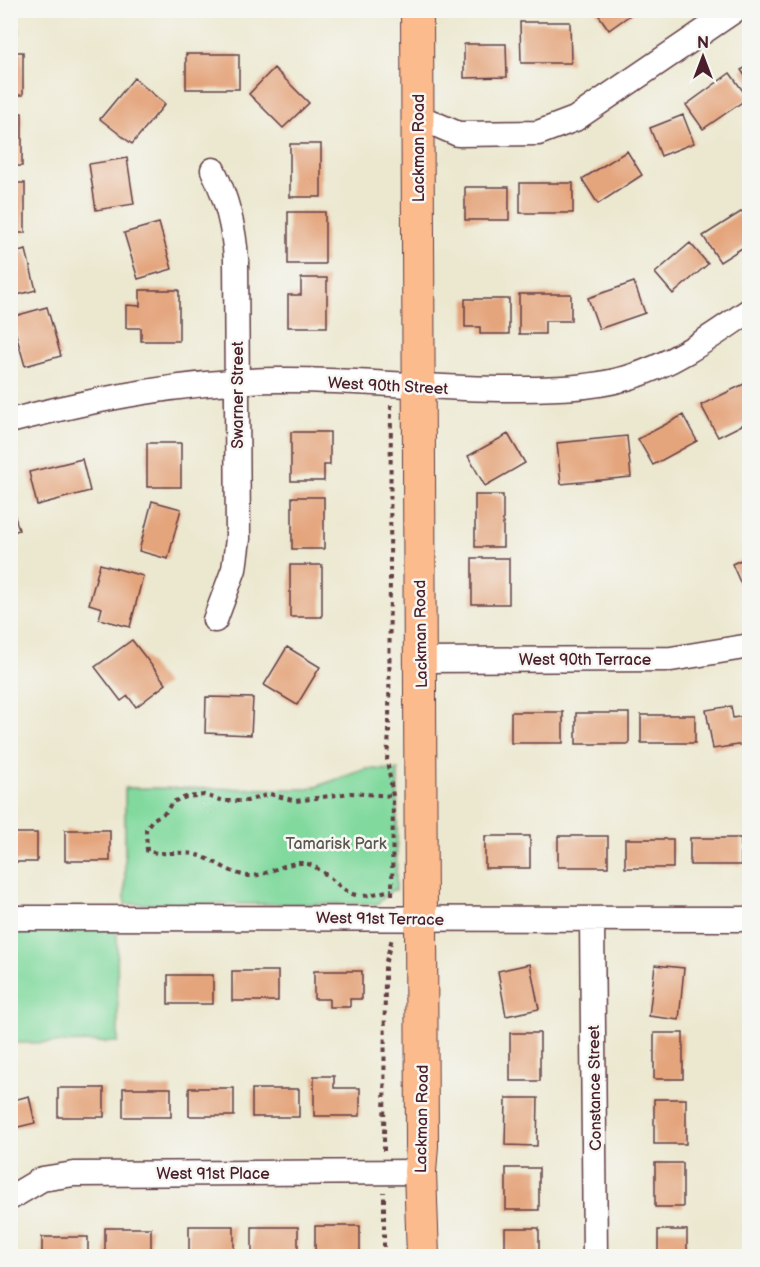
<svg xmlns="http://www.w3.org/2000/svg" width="760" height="1267" font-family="'Balsamiq Sans',sans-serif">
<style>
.green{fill:#81d99e;stroke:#667c64;stroke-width:1.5}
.building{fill:#e4a47c}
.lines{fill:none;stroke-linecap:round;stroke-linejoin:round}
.minor-casing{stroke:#623d44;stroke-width:27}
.major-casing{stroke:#623d44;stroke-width:34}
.path{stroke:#623d44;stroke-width:4;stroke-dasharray:4.5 4.5;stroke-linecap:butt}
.minor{stroke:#fff;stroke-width:24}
.major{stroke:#fbbb8c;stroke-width:32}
.labels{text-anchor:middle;stroke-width:5;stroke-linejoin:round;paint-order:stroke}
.street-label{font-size:16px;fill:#4a1f2b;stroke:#f6f6f2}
.park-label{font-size:16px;fill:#5a574e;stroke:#f6f6f2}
</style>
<rect width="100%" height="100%" fill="#f6f6f2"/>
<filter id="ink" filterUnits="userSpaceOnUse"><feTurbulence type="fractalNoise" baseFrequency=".0167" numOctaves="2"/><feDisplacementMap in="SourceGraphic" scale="12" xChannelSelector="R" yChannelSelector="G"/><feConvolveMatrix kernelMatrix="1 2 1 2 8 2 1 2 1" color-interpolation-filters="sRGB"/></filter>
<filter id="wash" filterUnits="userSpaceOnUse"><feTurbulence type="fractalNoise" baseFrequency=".008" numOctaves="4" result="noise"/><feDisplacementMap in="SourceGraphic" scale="24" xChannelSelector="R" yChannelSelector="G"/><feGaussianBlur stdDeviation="1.35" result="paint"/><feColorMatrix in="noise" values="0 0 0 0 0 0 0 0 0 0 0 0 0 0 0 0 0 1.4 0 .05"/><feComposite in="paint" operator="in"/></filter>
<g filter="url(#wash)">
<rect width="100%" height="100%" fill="#ece8d0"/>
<path class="green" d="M366,769L398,770L396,890H392L377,904H125V788L309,789Z
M10,928H117L118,1042L11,1043Z"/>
<g id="blocks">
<path class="building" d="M10,10H14L17,31L10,32Z
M595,10H637L609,30Z
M520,22H570L571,63H521Z
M464,44H506L507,77L464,78Z
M10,52H23V95H10Z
M186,54H239V89H186Z
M750,65V83L741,70Z
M274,68L309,103L283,128L249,94Z
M730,73L748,98L703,129L686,105Z
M134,78L165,104L132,144L100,119Z
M10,113H22V166H10Z
M683,115L694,143L661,156L650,128Z
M290,144H321V197H290Z
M627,151L642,175L598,204L582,179Z
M127,158L134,204L96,210L89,164Z
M10,183H25V233H10Z
M520,183H573V213H520Z
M465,187H509V220H465Z
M747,208L750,212V243L720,262L703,236Z
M288,212H325V264H288Z
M159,223L172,269L138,279L124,233Z
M690,243L708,264L673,294L655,273Z
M26,250L36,290L10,297V254Z
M301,278H327V327H288V295H301Z
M634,282L645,313L599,329L588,298Z
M140,290H179V341H141V328H126V305L140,306Z
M519,294H571V321H545V334H519Z
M465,299H509V334H480V327H465Z
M47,307L61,356L25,366L11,317Z
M746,383L750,389V421L718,437L701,405Z
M683,415L697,441L653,465L638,439Z
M291,432H330V465H324V481H291Z
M508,434L525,463L485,486L468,456Z
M627,436L631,477L561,484L557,443Z
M147,443H181V487H147Z
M82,459L90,491L37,505L29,472Z
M475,495H503V547H475Z
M292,497H324V549H292Z
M152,501L181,509L168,559L139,551Z
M11,504L19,530L10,533V505Z
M750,556V589L744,591L732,564Z
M472,558H509V604H472Z
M100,564L143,576L130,627L99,619L102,608L89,604Z
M290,565H322V617H290Z
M132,640L166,684L136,707L128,696L121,701L95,667Z
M287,647L320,667L297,705L264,685Z
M206,697L253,698L251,735L205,733Z
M731,706L733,718L750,715V743L713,749L706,710Z
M511,712H563V743H511Z
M576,713H629V744H576Z
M641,715H695V743H641Z
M65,830H110V861H65Z
M10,833H37V862H10Z
M485,836H530V868H485Z
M558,836H608V867H558Z
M690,838H741V865H690Z
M625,839H673V868H625Z
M530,964L539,1009L506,1016L498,971Z
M655,965L684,968L679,1020L649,1016Z
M232,971H278V1001H232Z
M314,971H362V999H350V1007H329V999H314Z
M168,975H213V1004H168Z
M510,1033H540V1081H510Z
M654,1033H683V1079H654Z
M314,1076H334V1088H360V1116H314Z
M58,1088H104V1117H58Z
M123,1088H171V1117H123Z
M189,1088H234V1116H189Z
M252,1089H299V1117H252Z
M29,1096L35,1123L10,1129V1101Z
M506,1098H538L537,1146L505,1145Z
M654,1099H686V1144H654Z
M655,1163H683V1207H655Z
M506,1168H539V1210H506Z
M189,1226H234V1254H189Z
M315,1226H360V1255H315Z
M252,1227H298V1255H252Z
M105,1228H151V1256H105Z
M505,1228H539V1256H505Z
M658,1230H687V1256H658Z
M42,1237H88V1256H42Z"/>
</g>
</g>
<g filter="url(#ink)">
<use href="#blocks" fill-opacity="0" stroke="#623d44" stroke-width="1.5"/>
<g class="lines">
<defs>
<path id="minor" d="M419,117L458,134L538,133L575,119L735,10
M213,170C227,199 234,227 236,259L238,539L234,569L215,620
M10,421C99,398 187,381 279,380C356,379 433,389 510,389C550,389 588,389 627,378C672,365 711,337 750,310
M420,660L671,659L750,646
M10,918L750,919
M592,919L595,1256
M10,1198L42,1179L74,1174L420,1172"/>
<path id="major" d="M417,10L422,1146L420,1172L423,1256"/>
</defs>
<use href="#minor" class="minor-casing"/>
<use href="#major" class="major-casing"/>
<path class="path" d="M391,405L389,732L387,760L393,796L392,898
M356,895C337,890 322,864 302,863C283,862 266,877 248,876C230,874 215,860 197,855C181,850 164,856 147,851L146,829L152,820L166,812L172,802L186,797L204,795L224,801H247L270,794L296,801L350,793L393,796
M364,896L392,890
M384,1151L385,965L392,938
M384,1256V1192"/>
<use href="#minor" class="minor"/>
<use href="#major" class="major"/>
</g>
</g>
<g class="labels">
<g class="street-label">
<text transform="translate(418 148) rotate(-90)" y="6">Lackman Road</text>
<text transform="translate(388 385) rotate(3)" y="6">West 90th Street</text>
<text transform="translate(237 395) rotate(-90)" y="6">Swarner Street</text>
<text transform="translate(420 634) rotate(-91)" y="6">Lackman Road</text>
<text x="585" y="665">West 90th Terrace</text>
<text transform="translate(380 918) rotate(1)" y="6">West 91st Terrace</text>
<text transform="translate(594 1088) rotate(-91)" y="6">Constance Street</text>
<text transform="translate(421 1119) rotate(-89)" y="6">Lackman Road</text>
<text x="213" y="1179">West 91st Place</text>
</g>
<g class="park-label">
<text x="336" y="849">Tamarisk Park</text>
</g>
</g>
<rect width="760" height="1267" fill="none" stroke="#f6f6f2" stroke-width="36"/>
<g transform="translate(703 57)" stroke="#f6f6f2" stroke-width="4.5" paint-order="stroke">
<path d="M0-4.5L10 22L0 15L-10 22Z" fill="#4a1f2b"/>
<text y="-9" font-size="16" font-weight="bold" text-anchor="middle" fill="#4a1f2b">N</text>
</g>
</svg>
